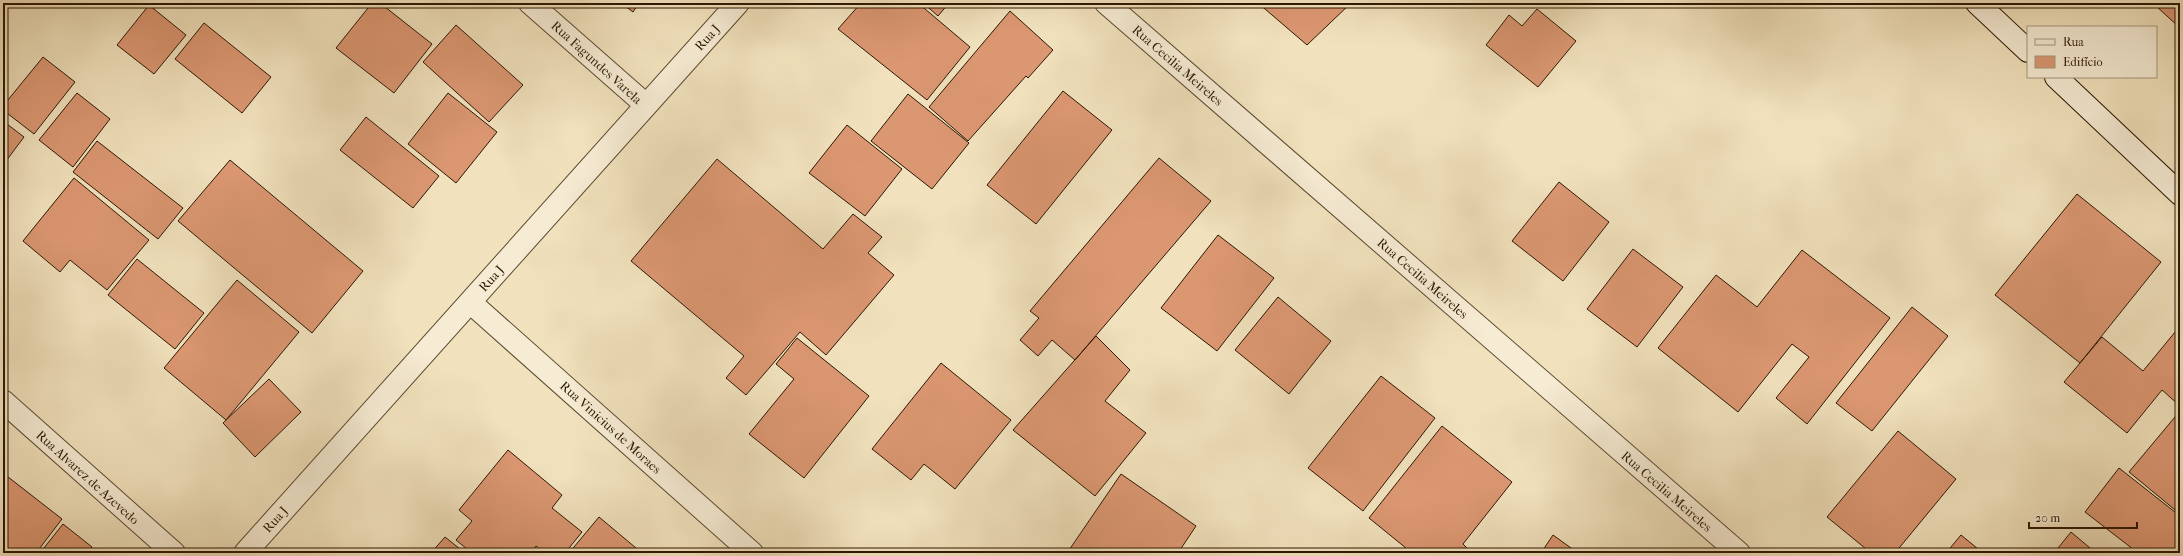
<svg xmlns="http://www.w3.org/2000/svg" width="2183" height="556" font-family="'IM FELL French Canon',serif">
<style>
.building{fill:#db9772;stroke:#2c1702}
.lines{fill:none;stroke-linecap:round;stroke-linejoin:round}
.street-casing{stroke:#5d4a31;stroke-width:24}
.secondary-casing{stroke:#2c1702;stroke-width:24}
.street{stroke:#f6ecd4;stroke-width:22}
.secondary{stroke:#f6ecd4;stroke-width:22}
.labels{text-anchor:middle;stroke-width:4;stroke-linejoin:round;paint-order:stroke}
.street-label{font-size:13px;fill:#2c1702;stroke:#f6ecd4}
</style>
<rect width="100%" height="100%" fill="#f1e2bd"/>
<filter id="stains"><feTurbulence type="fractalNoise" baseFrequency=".005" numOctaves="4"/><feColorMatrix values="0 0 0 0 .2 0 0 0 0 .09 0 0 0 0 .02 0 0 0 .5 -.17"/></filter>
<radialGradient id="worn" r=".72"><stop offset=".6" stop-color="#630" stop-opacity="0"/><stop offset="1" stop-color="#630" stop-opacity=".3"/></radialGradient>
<path class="building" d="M372,3H380L432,44L394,93L336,48Z
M621,3H639L633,12Z
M861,3H918L970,47L927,100L838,29Z
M923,3H949L938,16Z
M1258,3H1351L1307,45Z
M2159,3H2180V28L2156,6Z
M149,5L186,35L154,74L117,45Z
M1537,9L1576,41L1538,87L1486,45L1509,15L1522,26Z
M1010,11L1053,50L1028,78L1026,76L968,141L929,107Z
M204,23L271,77L242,113L175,59Z
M456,25L523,85L489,122L423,62Z
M43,57L75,82L34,134L3,110V106Z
M1063,91L1112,130L1036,224L987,185Z
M77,93L110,119L73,167L39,140Z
M448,93L497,132L456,183L408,144Z
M908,94L969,143L932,189L871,141Z
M366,117L439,176L413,208L340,150Z
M3,121L24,137L3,165Z
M847,125L902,169L865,216L809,173Z
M97,141L183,208L158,239L73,172Z
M1159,158L1211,201L1075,360L1052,340L1038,356L1020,340L1039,318L1030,311Z
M717,159L823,249L853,214L882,237L868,253L894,275L826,355L800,332L746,395L726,378L744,356L631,261Z
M230,160L363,271L312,333L178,221Z
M74,178L149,240L107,290L70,260L60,272L23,241Z
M1559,182L1609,222L1563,281L1512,241Z
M2077,194L2161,262L2080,363L1995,295Z
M1218,235L1274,278L1217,351L1161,308Z
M1633,249L1683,287L1637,347L1587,309Z
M1802,250L1890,318L1807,424L1776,398L1809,357L1792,344L1738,412L1658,348L1716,275L1757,307Z
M137,259L204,313L175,349L108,295Z
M237,280L299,332L226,420L164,368Z
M1278,297L1331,341L1289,394L1235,350Z
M1912,307L1948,336L1872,431L1836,403Z
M2180,326V406L2162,390L2127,433L2064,382L2102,337L2143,371Z
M1096,336L1130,370L1105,401L1146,433L1095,496L1013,430Z
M797,338L869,396L804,478L749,434L794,379L776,364Z
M941,363L1011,420L955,489L924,464L911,480L872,449Z
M1381,376L1435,418L1363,511L1308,468Z
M269,379L301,412L255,457L223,423Z
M2180,411V514L2129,472Z
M1442,426L1512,482L1463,544L1472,553H1412L1369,518Z
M1898,431L1956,479L1895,553H1871L1827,517Z
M508,450L562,495L552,508L582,532L565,553H545L536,546L531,553H472L456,540L472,521L459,510Z
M2119,468L2180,516V553H2138L2085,512Z
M3,473L62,519L36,553H3Z
M1121,474L1196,526L1178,553H1067Z
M599,517L642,553H569Z
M63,524L92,547L87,553H40Z
M2071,532L2096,553H2054Z
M1553,535L1578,553H1541Z
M1961,535L1983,553H1946Z
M445,537L465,553H431Z"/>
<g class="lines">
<defs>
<path id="street" d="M530,3L646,105
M1106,3L1739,553
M470,302L752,553
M3,401L174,553
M245,553L738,3"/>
<path id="secondary" d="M1977,3L2028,51
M2056,77L2180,194"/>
</defs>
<use href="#street" class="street-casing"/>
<use href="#secondary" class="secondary-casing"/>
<use href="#street" class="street"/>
<use href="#secondary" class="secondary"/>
</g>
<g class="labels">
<g class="street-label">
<text transform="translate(707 37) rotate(-48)" y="5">Rua J</text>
<text transform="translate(597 62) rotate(42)" y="5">Rua Fagundes Varela</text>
<text transform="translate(1178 65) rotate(41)" y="5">Rua Cecilia Meireles</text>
<text transform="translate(491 278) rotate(-48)" y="5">Rua J</text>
<text transform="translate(1423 278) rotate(41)" y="5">Rua Cecilia Meireles</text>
<text transform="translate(611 427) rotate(42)" y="5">Rua Vinicius de Moraes</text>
<text transform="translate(88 477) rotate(42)" y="5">Rua Alvarez de Azevedo</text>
<text transform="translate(1667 491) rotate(41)" y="5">Rua Cecilia Meireles</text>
<text transform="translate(275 519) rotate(-48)" y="5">Rua J</text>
</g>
</g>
<rect width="2183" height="556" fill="none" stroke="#f1e2bd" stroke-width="16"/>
<rect x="4" y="4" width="2175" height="548" fill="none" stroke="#2c1702" stroke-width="2"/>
<rect x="8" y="8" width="2167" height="540" fill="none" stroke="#2c1702"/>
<rect x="2027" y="26" width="130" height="52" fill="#f6ecd4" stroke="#a59780"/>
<rect x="2035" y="39" width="20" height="6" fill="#f6ecd4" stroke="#a59780"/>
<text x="2063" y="46" font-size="12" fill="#2c1702">Rua</text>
<rect x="2035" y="56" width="20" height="12" fill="#db9772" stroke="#a59780"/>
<text x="2063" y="66" font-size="12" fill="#2c1702">Edifício</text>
<path d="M2029 522v6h108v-6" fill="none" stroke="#2c1702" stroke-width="2"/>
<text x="2035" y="522" font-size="12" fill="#2c1702" stroke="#f6ecd4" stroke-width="3" paint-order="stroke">20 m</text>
<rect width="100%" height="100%" filter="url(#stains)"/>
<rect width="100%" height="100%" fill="url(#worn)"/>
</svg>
